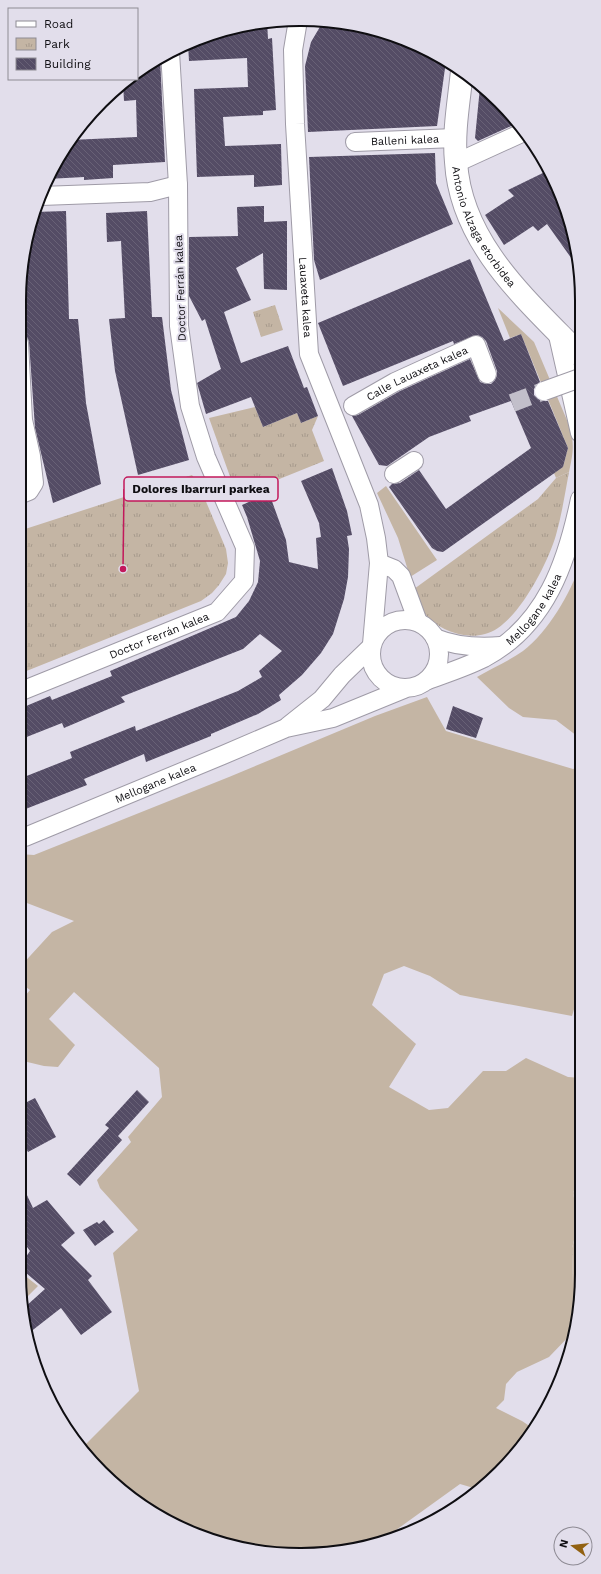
<svg xmlns="http://www.w3.org/2000/svg" width="601" height="1574" font-family="'Work Sans',sans-serif">
<style>
.green{fill:#c4b5a4}
.park{fill:url(#park-tufts)}
.building{fill:url(#building-back-hatch)}
.lines{fill:none;stroke-linecap:round;stroke-linejoin:round}
.street-tunnel{stroke:#c2bfca;stroke-width:18;stroke-dasharray:18 9;stroke-linecap:butt}
.street-casing{stroke:#9f9ba7;stroke-width:20}
.secondary-casing{stroke:#9f9ba7;stroke-width:24}
.street{stroke:#fff;stroke-width:18}
.secondary{stroke:#fff;stroke-width:22}
.street-bridge-casing{stroke:#9f9ba7;stroke-width:20;stroke-linecap:butt}
.street-bridge{stroke:#fff;stroke-width:18}
.labels{text-anchor:middle;stroke-width:4;stroke-linejoin:round;paint-order:stroke}
.street-label{font-size:11px;fill:#0f0e12;stroke:#e2deeb}
.rim{fill:none;stroke:#0f0e12;stroke-width:2}
.leader{fill:none;stroke:#c2185b;stroke-width:1.5}
.callout-dot{fill:#c2185b;stroke:#e2deeb;stroke-width:1.5}
.callout{fill:#e2deeb;stroke:#c2185b;stroke-width:1.5}
.callout-label{font-size:12px;text-anchor:middle;font-weight:bold;fill:#0f0e12}
</style>
<defs>
<pattern id="park-tufts" width="24" height="20" patternUnits="userSpaceOnUse"><rect width="24" height="20" fill="#c4b5a4"/><path d="M3 7l-1-3M5 7V3M7 7l1-3M15 17l-1-3M17 17v-4M19 17l1-3" fill="none" stroke="#a79a8c"/></pattern>
<pattern id="building-back-hatch" width="6" height="6" patternUnits="userSpaceOnUse"><rect width="6" height="6" fill="#544c65"/><path d="M-1 5l2 2M0 0l6 6M5-1l2 2" fill="none" stroke="#686176"/></pattern>
</defs>
<rect width="100%" height="100%" fill="#e2deeb"/>
<path class="green" d="M498,308L534,342L569,425C575,444 573,453 569,472L556,478L554,473L563,467L568,448L521,334L510,338Z
M386,486L437,560L410,577L398,538L377,493Z
M580,564L581,739L556,720L523,717L509,708L477,677C492,668 509,661 523,651C548,632 571,593 580,564Z
M427,697L446,731L573,769L581,766V986L572,1016L460,995L430,976L404,966L384,974L372,1005L416,1044L389,1087L429,1110L448,1108L483,1071H506L526,1058L568,1077L582,1078V1172L573,1193L579,1222L572,1248L573,1286L580,1285L574,1331L549,1357L517,1372L506,1384L504,1400L496,1408L522,1421L534,1429L524,1445L477,1489L460,1484L378,1543L356,1550L264,1553L210,1540L160,1517L89,1459L81,1449L139,1391L113,1253L138,1230L100,1188L97,1180L131,1142L128,1137L162,1097L159,1068L74,992L49,1019L75,1045L58,1067L44,1066L19,1060V1003L30,990L19,982V968L52,932L74,921L19,900V854L34,855L229,777L375,716Z
M19,1271L38,1286L23,1301L19,1274Z"/>
<path class="park" d="M275,305L283,330L261,337L253,312Z
M255,407L263,427L297,413L301,423L318,416L312,430L324,461L237,496L209,418Z
M569,472C565,493 562,514 556,535C548,563 516,627 485,634C475,637 465,636 455,633C441,629 427,619 419,606C417,601 415,594 414,589L538,499L556,478Z
M192,475L199,485L226,549L228,563L226,574L219,585L212,593L201,601L19,674V531Z
M582,1172V1274L580,1285L573,1286L572,1248L579,1222L573,1193Z"/>
<path class="building" d="M324,20L374,29L446,61L437,126L308,132L305,66L311,42Z
M267,21L268,39L272,38L276,110L263,111V115L223,117L225,146L281,144L282,185L254,187V175L197,177L194,89L248,87L247,58L189,61L188,44L210,34Z
M160,57L165,162L113,165V178L84,180V177L47,179L70,140L137,137L136,100L124,101L123,83L129,79H137V73Z
M480,87L512,115L518,123L478,141L475,138Z
M435,153L436,183L453,224L320,280L314,260L309,157Z
M549,170L553,176L580,264L579,269L547,224L538,231L533,226L504,245L485,215L514,196L508,190Z
M264,206V222L287,221V290L264,289L263,253L236,268L251,300L224,312L241,363L288,346L304,388L307,387L318,416L301,423L297,413L263,427L251,397L206,414L197,383L221,369L205,319L202,321L189,296V237L238,236L237,207Z
M66,211L69,319H78L86,403L101,484L53,503L35,428L29,342L27,337L24,263L29,227L34,212Z
M147,211L152,317H162L171,390L189,460L138,475L115,371L109,319L125,318L121,241L107,242L106,213Z
M470,259L504,341L521,334L540,382L536,385L534,389V395L538,399L542,401H548L568,448L563,467L443,552L437,551L432,548L389,487L392,484L400,483L419,470L446,509L531,448L511,401L469,416L471,421L429,437L387,466L379,465L352,416L358,415L400,391L470,359L480,382L486,384H491L495,380L497,375V371L486,341L482,337L477,335L454,344L453,341L343,386L318,323Z
M332,468L347,511L352,535L347,536L349,549L348,577L344,599L333,634L321,653L302,675L279,695L281,700L258,714L211,734V736L146,762L144,754L84,779L87,785L23,810L19,801V779L72,758L70,752L135,726L136,731L238,691L262,677L259,671L282,651L260,634L243,649L121,697L125,702L64,728L62,723L19,740V709L50,696L52,700L112,676L110,671L236,617L249,601L258,582L260,561L247,517L242,505L269,493L286,540L289,562L318,569L316,538L321,537L319,523L301,481Z
M453,706L483,718L476,738L446,729Z
M137,1090L149,1102L118,1136L122,1140L80,1186L67,1174L109,1128L105,1125Z
M35,1098L56,1137L28,1152L19,1135V1106Z
M19,1178L33,1208L47,1200L75,1233L61,1245L92,1276L88,1280L112,1312L81,1335L61,1308L29,1333L25,1307L45,1289L19,1267L30,1251L19,1236Z
M104,1220L114,1232L95,1246L83,1230L97,1222L99,1224Z"/>
<g class="lines">
<path class="street-tunnel" d="M512,403L544,391"/>
<defs>
<g id="street">
<path id="s1" d="M298,20L293,50L295,124L309,354L369,505L376,538L379,563L372,644"/>
<path id="s2" d="M355,142L455,138"/>
<path d="M456,163L524,132"/>
<path d="M41,196L150,192L178,185"/>
<path d="M557,331L580,433"/>
<path d="M19,343L23,420L31,456L34,483L29,491L19,495"/>
<path id="s3" d="M353,406L395,382L476,345L487,374"/>
<path d="M394,474L414,461"/>
<path d="M379,563L394,569L401,576L418,622"/>
<circle cx="405" cy="654" r="34"/>
<path d="M435,638C457,647 478,648 501,646"/>
<path id="s4" d="M428,680C447,673 466,667 484,658C546,625 567,562 580,499"/>
<path id="s5" d="M19,692L217,612L244,581L245,547L206,457L190,406L179,326L178,185L170,52"/>
<path d="M288,726L322,699L342,675L370,648"/>
<path id="s6" d="M25,837L223,755L286,728L333,718L404,689"/>
</g>
<g id="secondary">
<path id="s7" d="M462,71C459,101 453,132 456,162C461,244 527,300 580,355"/>
</g>
</defs>
<use href="#street" class="street-casing"/>
<use href="#secondary" class="secondary-casing"/>
<use href="#street" class="street"/>
<use href="#secondary" class="secondary"/>
<defs>
<path id="street-bridge" d="M544,391L580,378"/>
</defs>
<use href="#street-bridge" class="street-bridge-casing"/>
<use href="#street-bridge" class="street-bridge"/>
</g>
<g class="labels">
<g class="street-label">
<text dy="4" stroke="none"><textPath href="#s2" startOffset="50">Balleni kalea</textPath></text>
<text dy="4" stroke="none"><textPath href="#s7" startOffset="163">Antonio Alzaga etorbidea</textPath></text>
<text transform="translate(180 288) rotate(-92)" y="4">Doctor Ferrán kalea</text>
<text dy="4" stroke="none"><textPath href="#s1" startOffset="278">Lauaxeta kalea</textPath></text>
<text dy="4" stroke="none"><textPath href="#s3" startOffset="72">Calle Lauaxeta kalea</textPath></text>
<text dy="4" stroke="none"><textPath href="#s4" startOffset="131">Mellogane kalea</textPath></text>
<text dy="4" stroke="none"><textPath href="#s5" startOffset="151">Doctor Ferrán kalea</textPath></text>
<text dy="4" stroke="none"><textPath href="#s6" startOffset="141">Mellogane kalea</textPath></text>
</g>
</g>
<path d="M0 0H601V1574H0ZM300 26H301A274 274 0 0 1 575 300V1274A274 274 0 0 1 301 1548H300A274 274 0 0 1 26 1274V300A274 274 0 0 1 300 26Z" fill="#e2deeb" fill-rule="evenodd"/>
<path class="rim" d="M300 26H301A274 274 0 0 1 575 300V1274A274 274 0 0 1 301 1548H300A274 274 0 0 1 26 1274V300A274 274 0 0 1 300 26Z"/>
<path class="leader" d="M123 569L124 489"/>
<circle class="callout-dot" cx="123" cy="569" r="4"/>
<rect class="callout" x="124" y="477" width="154" height="24" rx="4"/>
<g class="callout-label">
<text x="201" y="493">Dolores Ibarruri parkea</text>
</g>
<rect x="8" y="8" width="130" height="72" fill="#e2deeb" stroke="#8e8b94"/>
<rect x="16" y="21" width="20" height="6" fill="#ffffff" stroke="#8e8b94"/>
<text x="44" y="28" font-size="12" fill="#0f0e12">Road</text>
<rect x="16" y="38" width="20" height="12" fill="url(#park-tufts)" stroke="#8e8b94"/>
<text x="44" y="48" font-size="12" fill="#0f0e12">Park</text>
<rect x="16" y="58" width="20" height="12" fill="url(#building-back-hatch)" stroke="#8e8b94"/>
<text x="44" y="68" font-size="12" fill="#0f0e12">Building</text>
<g transform="translate(573 1546) rotate(285)"><circle r="19" fill="#e2deeb" stroke="#8e8b94"/>
<path d="M0-3L7 15L0 10L-7 15Z" fill="#926111"/>
<text y="-6" font-size="11" font-weight="bold" text-anchor="middle" fill="#0f0e12">N</text>
</g>
</svg>
